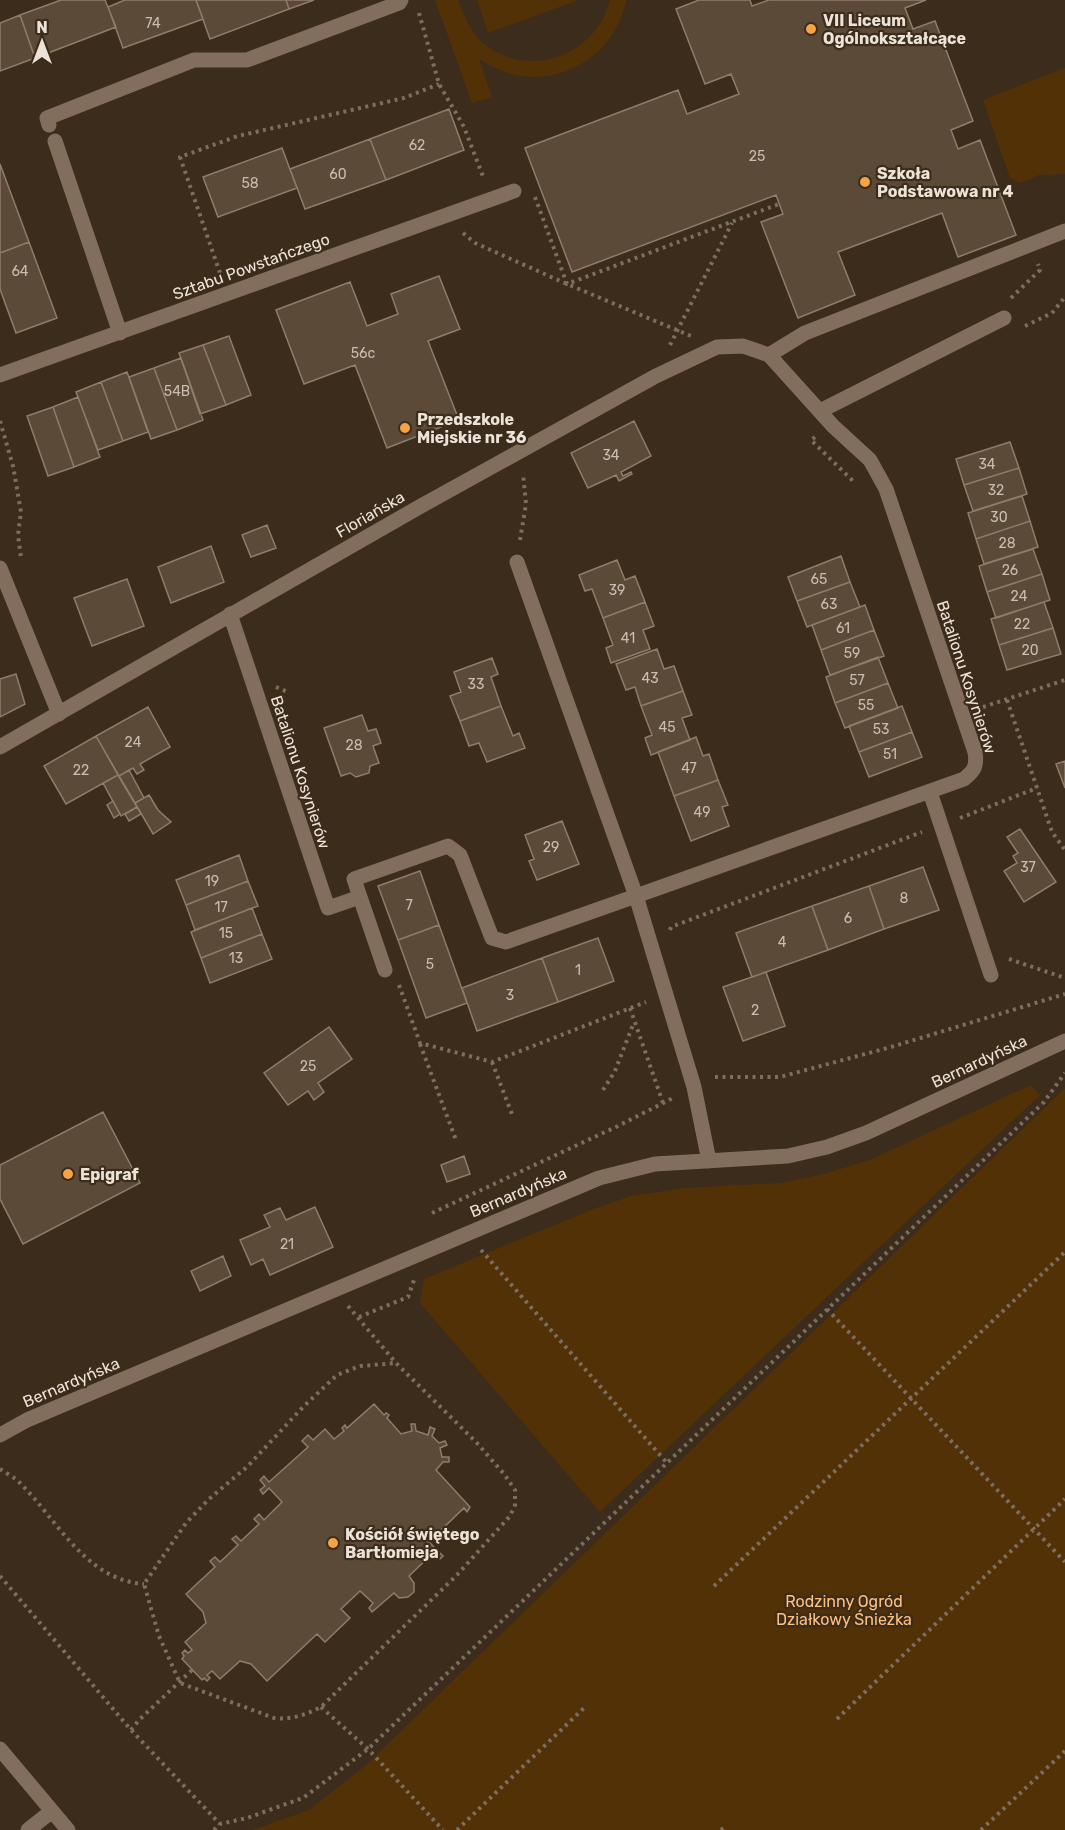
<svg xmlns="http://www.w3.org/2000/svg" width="1065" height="1830" font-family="Rubik,sans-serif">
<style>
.green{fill:#523106}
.building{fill:#5c4a39;stroke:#8f7c69;stroke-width:1.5}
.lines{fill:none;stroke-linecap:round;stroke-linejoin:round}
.path{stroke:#7d6f60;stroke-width:4;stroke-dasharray:3 4.5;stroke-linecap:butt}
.minor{stroke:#816e5c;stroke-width:15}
.poi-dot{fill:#f5a345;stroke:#3c2c1b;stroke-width:2}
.labels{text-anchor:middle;stroke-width:4.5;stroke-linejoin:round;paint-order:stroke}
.number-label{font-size:14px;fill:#c9bcb0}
.poi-label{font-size:16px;font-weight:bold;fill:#ede2d8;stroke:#3c2c1b;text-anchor:start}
.street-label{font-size:16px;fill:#ede2d8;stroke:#3c2c1b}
.park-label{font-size:16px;fill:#ffbf7e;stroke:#3c2c1b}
</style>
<rect width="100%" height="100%" fill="#3c2c1b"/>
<path class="green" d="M435,0H458C464,17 472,36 488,47C534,79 597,53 610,0H626C617,49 571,83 521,76C505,74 493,67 479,59L492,97L472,103Z
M477,0H579L488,33Z
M1065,68V174L1039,175L1021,183L1010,178L983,100Z
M1031,1085L1040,1095L600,1512L420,1303L424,1279L596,1208L631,1196L684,1188L780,1183L824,1174L872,1159Z
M1065,1088V1830H252L309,1810L365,1766Z"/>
<path class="building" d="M61,0H105L116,27L35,58L20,15Z
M125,0H196L203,19L123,48L108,7Z
M196,0H286L289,9L210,39Z
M286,0H314L289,9Z
M699,0H750L752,6L769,0H926L905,8L913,29L935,21L973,121L951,130L958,149L980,140L1016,235L958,257L942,213L838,252L855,295L798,318L761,222L783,214L776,195L572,272L525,148L678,90L687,114L739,94L731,74L705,84L676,9Z
M20,15L35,58L0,71V23Z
M449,109L464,150L386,180L370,139Z
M370,139L386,180L305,209L290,169Z
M282,148L297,188L218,217L203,177Z
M0,164L29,242L0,253Z
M29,242L57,318L16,333L0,289V253Z
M439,276L460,329L428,341L459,420L387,448L355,365L304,384L276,310L350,282L367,326L398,314L391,294Z
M229,336L251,395L226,405L203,345Z
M203,345L226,405L200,414L179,353Z
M181,358L203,420L177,430L154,368Z
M154,368L177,430L151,439L129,377Z
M127,372L148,432L123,441L101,382Z
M101,382L123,441L98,450L76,392Z
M78,397L100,457L74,467L53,407Z
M53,407L74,467L48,476L27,416Z
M634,421L651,456L621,472L623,476L631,472L632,474L619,481L616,475L588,488L571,453Z
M1010,442L1019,468L964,485L956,459Z
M1019,468L1027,494L973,511L964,485Z
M1022,496L1030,521L976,539L968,513Z
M1030,521L1038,547L984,564L976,539Z
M267,525L276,548L251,557L242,535Z
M211,546L224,582L171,603L158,567Z
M1033,549L1042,574L987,592L979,566Z
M841,556L850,582L797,601L788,577Z
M617,560L625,580L635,576L645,602L603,618L592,589L585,591L579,575Z
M1042,574L1050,600L996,618L987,592Z
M127,579L144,626L92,646L74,598Z
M850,582L860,607L807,627L797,601Z
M645,602L654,626L643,630L650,649L611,663L606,648L613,645L603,618Z
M1044,602L1053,628L999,645L991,619Z
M865,605L874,630L821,650L812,625Z
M1053,628L1061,654L1007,670L999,645Z
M874,630L884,656L830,675L821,650Z
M657,649L664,669L674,666L683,691L641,706L635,687L626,690L616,664Z
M878,657L888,683L835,703L826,677Z
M492,658L498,674L491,677L501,706L460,721L450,696L461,692L454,672Z
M16,674L25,704L0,717V679Z
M888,683L898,708L845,728L835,703Z
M683,691L692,715L682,718L690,740L651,755L645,738L652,735L641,706Z
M501,706L513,736L519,733L525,748L487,762L479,743L469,746L460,721Z
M902,706L912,732L859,752L849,726Z
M148,707L170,747L140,764L144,770L137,774L133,768L119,776L96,736Z
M362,715L368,731L376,729L381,743L373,746L379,763L370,766L369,773L356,777L350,773L341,776L324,728Z
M912,732L922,757L869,777L859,752Z
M96,736L118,775L66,804L44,766Z
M696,737L703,756L709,754L718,780L674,796L658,752Z
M1065,761V788L1056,764Z
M129,770L144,798L135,803L119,776Z
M118,775L137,807L121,816L103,783Z
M718,780L728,805L722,807L729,826L691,841L674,796Z
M149,795L158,810L171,822L153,834L135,803Z
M113,801L120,814L114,818L107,805Z
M137,807L141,814L129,821L125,814Z
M562,821L579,864L537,880L529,861L534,859L525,835Z
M1020,829L1056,882L1024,902L1004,871L1017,863L1013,856L1018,853L1007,837Z
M239,855L248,881L186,905L176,880Z
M923,867L939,910L884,929L869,886Z
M420,871L439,925L398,940L378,886Z
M248,881L258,906L195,930L186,905Z
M869,886L884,929L828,950L812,906Z
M812,906L828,950L752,977L736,933Z
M252,908L262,934L201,958L191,932Z
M439,925L467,1003L426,1018L398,940Z
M262,934L272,959L210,983L201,958Z
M598,938L614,981L558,1002L542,958Z
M542,958L558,1002L477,1031L462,988Z
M766,972L785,1026L743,1041L723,987Z
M329,1027L352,1059L318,1083L324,1092L314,1100L308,1091L288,1105L264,1073Z
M103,1112L140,1183L23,1244L0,1199V1165Z
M464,1156L470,1174L447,1182L441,1165Z
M315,1207L333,1247L270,1275L263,1259L251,1265L240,1240L270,1227L264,1215L280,1208L286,1220Z
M223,1256L231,1276L200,1291L191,1271Z
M374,1404L384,1415L386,1413L389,1415L387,1418L401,1434L412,1431L411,1424H415L416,1431L428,1435L430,1427L435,1429L432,1436L439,1443L445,1441L447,1445L440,1448L442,1457H449V1462H443L436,1470L470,1507L467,1512L464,1508L441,1530L444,1533L441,1536L438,1532L428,1541L443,1556L440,1559L434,1552L409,1576L414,1583V1592L408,1597L399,1598L394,1593L372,1612L369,1608L373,1603L360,1591L341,1609L350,1618L325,1642L317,1634L267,1681L251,1664L240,1661L220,1679L212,1671L207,1675L210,1678L207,1681L204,1678L202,1680L182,1659L184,1656L182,1653L185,1650L188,1653L192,1650L185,1642L206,1623L203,1612L186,1594L215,1567L210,1561L215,1557L220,1562L238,1545L232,1539L236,1536L241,1541L259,1524L254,1519L259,1514L264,1520L282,1502L269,1488L263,1494L260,1490L265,1486L260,1480L264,1476L269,1482L308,1447L302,1441L308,1435L313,1440L325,1429L334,1439L344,1431L342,1428L345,1425L347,1428Z"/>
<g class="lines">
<path class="path" d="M419,13L439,84L464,127L484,179
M535,197L567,284L779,204
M463,233L475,243L567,284L691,336
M220,273L180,157L238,136L404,98L439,84
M1011,298L1040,270L1038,264
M1025,326L1052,313L1065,297
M670,345L732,223
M0,421L13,466L21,512L18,535L21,558
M815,437L811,440L854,482
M520,540L526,504L523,473
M276,687L288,692
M1007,700L1052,832L1065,850
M983,707L1065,680
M960,818L1037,788
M670,930L671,927L922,832
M1009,959L1065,978
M399,985L420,1043L492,1062L646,1002
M630,1008L663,1103
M420,1044L456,1140
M492,1062L513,1117
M715,1077H780L891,1047L1065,994
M603,1090L615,1071L634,1022
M432,1213L618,1126L675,1097
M481,1250L667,1463
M348,1306L396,1363L477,1443L504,1474L515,1490V1505L510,1516L457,1575L321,1707C305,1715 292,1720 274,1718L180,1683L159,1636L144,1584L186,1523L209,1499L248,1466L303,1407L337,1375L360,1366L396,1363
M827,1309L1065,1562
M359,1317L408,1297L414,1280
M0,1469C6,1473 14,1477 19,1482C57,1519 85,1580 144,1584
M0,1576L131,1730L220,1824
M714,1586L1065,1252
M321,1707L368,1749L443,1830
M837,1719L1065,1499
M131,1730L139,1720L192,1670
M214,1830L220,1824L247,1818L303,1798L368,1749L1044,1102L1065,1073
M457,1830L586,1706
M721,1830L726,1826
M981,1830L1065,1751"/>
<path class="minor" d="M49,125L47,118L194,60H247L399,3L401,0
M55,141L120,333
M769,355L805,333L1065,231
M0,375L514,191
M820,411L1004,318
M0,568L59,714
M230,614L328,908L360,897L354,879L448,846L460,855L492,938L506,942L636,896L517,562
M0,747L421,506L656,376L717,347L743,346L769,355L833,426L870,460L886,489L975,752C977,766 975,770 964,779L636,896L694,1087L709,1161
M930,792L991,975
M360,897L385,970
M0,1435L27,1420L599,1178L655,1164L788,1156L827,1147L866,1133L1065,1041
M0,1749L68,1830
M28,1830L52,1811"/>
</g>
<g class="poi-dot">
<circle cx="811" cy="29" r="6"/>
<circle cx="865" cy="182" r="6"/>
<circle cx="405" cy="428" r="6"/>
<circle cx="68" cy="1174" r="6"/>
<circle cx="333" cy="1543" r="6"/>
</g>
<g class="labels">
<g class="number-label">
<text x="153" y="28">74</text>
<text x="417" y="150">62</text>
<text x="757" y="161">25</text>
<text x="338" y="179">60</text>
<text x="250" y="188">58</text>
<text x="20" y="276">64</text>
<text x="363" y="358">56c</text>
<text x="177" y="396">54B</text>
<text x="611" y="460">34</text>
<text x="987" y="469">34</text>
<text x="996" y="495">32</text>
<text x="999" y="522">30</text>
<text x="1007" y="548">28</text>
<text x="1010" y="575">26</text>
<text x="819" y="584">65</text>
<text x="617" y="595">39</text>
<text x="1019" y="601">24</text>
<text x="829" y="609">63</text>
<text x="1022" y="629">22</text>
<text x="843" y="633">61</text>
<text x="628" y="643">41</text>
<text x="1030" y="655">20</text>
<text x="852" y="658">59</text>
<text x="650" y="683">43</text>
<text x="857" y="685">57</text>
<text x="476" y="689">33</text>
<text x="866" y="710">55</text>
<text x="667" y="732">45</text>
<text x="881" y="734">53</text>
<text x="133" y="747">24</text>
<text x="354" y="750">28</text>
<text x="890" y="759">51</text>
<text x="689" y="773">47</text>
<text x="81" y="775">22</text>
<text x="702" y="817">49</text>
<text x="551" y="852">29</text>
<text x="1028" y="872">37</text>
<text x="212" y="886">19</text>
<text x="904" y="903">8</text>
<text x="409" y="910">7</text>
<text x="221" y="912">17</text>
<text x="848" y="923">6</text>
<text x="226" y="938">15</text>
<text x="782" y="947">4</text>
<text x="236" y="963">13</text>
<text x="430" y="969">5</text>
<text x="578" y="975">1</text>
<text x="510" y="1000">3</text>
<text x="755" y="1015">2</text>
<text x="308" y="1071">25</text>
<text x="287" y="1249">21</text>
</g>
<g class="poi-label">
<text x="823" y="26">VII Liceum<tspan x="823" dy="18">Ogólnokształcące</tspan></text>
<text x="877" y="179">Szkoła<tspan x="877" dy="18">Podstawowa nr 4</tspan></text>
<text x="417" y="425">Przedszkole<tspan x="417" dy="18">Miejskie nr 36</tspan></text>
<text x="80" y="1180">Epigraf</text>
<text x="345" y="1540">Kościół świętego<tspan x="345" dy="18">Bartłomieja</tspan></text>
</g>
<g class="street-label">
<text transform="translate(251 266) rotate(-20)" y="6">Sztabu Powstańczego</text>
<text transform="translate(370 514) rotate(-30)" y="6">Floriańska</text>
<text transform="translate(967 677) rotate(72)" y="6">Batalionu Kosynierów</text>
<text transform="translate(301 772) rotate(72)" y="6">Batalionu Kosynierów</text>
<text transform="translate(979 1061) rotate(-25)" y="6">Bernardyńska</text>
<text transform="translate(518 1192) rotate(-23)" y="6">Bernardyńska</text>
<text transform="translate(71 1382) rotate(-23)" y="6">Bernardyńska</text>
</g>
<g class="park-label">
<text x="844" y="1607">Rodzinny Ogród<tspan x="844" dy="18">Działkowy Śnieżka</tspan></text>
</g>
</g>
<g transform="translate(42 42)" stroke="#3c2c1b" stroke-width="4.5" paint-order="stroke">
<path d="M0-4.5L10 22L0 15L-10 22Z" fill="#ede2d8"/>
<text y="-9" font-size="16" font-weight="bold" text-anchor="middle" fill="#ede2d8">N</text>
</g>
</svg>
